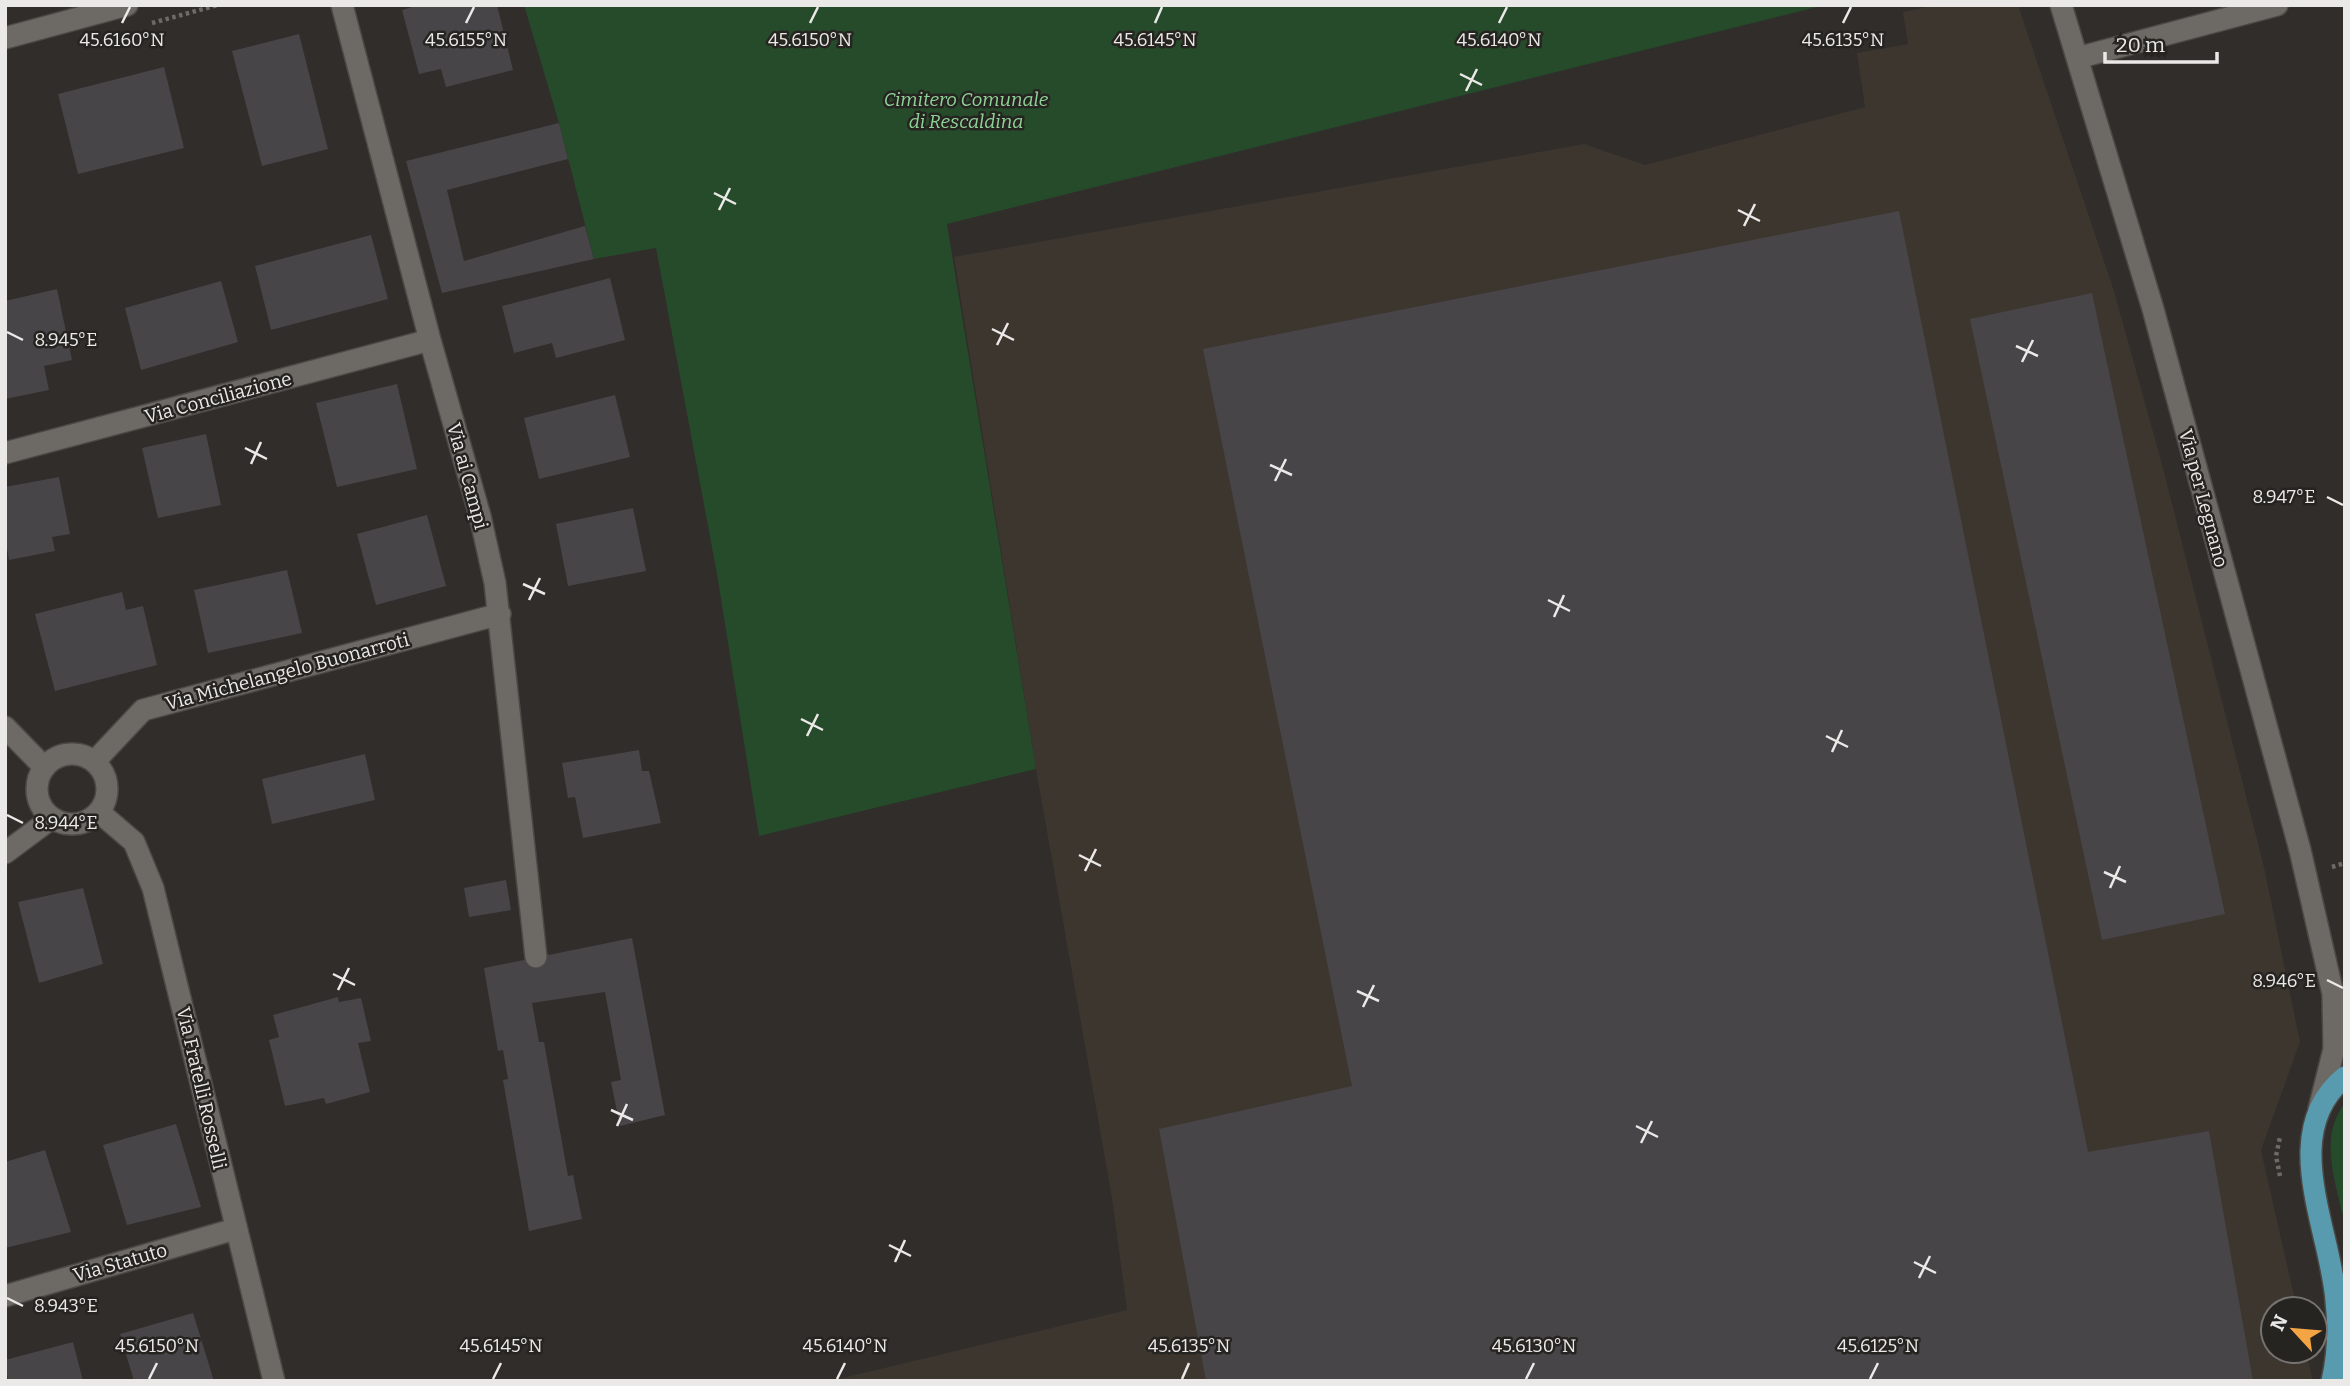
<svg xmlns="http://www.w3.org/2000/svg" width="2350" height="1386" font-family="Bitter,serif">
<style>
.built{fill:#3d362f}
.green{fill:#264b2b}
.building{fill:#474548}
.lines{fill:none;stroke-linecap:round;stroke-linejoin:round}
.street-casing{stroke:#4b4946;stroke-width:24}
.primary-casing{stroke:#4b4946;stroke-width:24}
.path{stroke:#6d6b68;stroke-width:4.5;stroke-dasharray:3.5 3.5;stroke-linecap:butt}
.street{stroke:#6d6a66;stroke-width:21}
.primary{stroke:#589baf;stroke-width:21}
.ticks{fill:none;stroke:#ebe9e7;stroke-width:2.5}
.labels{text-anchor:middle;stroke-width:5;stroke-linejoin:round;paint-order:stroke}
.park-label{font-size:19px;font-style:italic;fill:#8fd497;stroke:#262421}
.street-label{font-size:19px;fill:#ebe9e7;stroke:#262421}
.ticks-label{font-size:18px;text-anchor:middle;fill:#ebe9e7;stroke:#262421;stroke-width:5;stroke-linejoin:round;paint-order:stroke}
</style>
<rect width="100%" height="100%" fill="#302d2a"/>
<path class="built" d="M1938,5H2018L2114,291L2163,468L2264,867L2300,1042L2261,1150L2297,1309H2273V1351H2306L2312,1377L2311,1381H830L1127,1310L1112,1198L1036,769L954,257L1584,144L1645,165L1865,107L1857,53L1908,44L1903,12Z"/>
<path class="green" d="M524,5H1825L947,224L1036,769L759,836L717,574L656,248L594,259L559,123Z
M2345,1103V1225C2337,1186 2317,1138 2345,1103Z"/>
<path class="building" d="M419,5H497L513,70L446,87L441,69L419,74L402,10Z
M299,34L328,149L262,166L232,51Z
M164,67L184,148L78,174L58,94Z
M559,123L568,159L447,190L464,261L585,226L594,259L442,293L406,161Z
M1899,211L2088,1152L2209,1131L2253,1381H1206L1159,1129L1352,1086L1203,349Z
M371,235L388,299L271,330L255,266Z
M610,278L625,340L556,358L552,343L514,353L502,306Z
M221,281L238,342L141,370L125,308Z
M57,289L72,360L44,366L49,390L5,399V301Z
M2092,293L2225,914L2102,940L1970,319Z
M397,384L417,469L337,487L316,403Z
M615,395L630,457L539,479L524,418Z
M206,434L221,505L158,518L142,448Z
M59,477L70,534L52,537L55,551L9,560L5,537V487Z
M633,508L646,571L568,586L556,524Z
M427,515L446,586L376,605L357,534Z
M287,570L302,633L208,653L194,590Z
M122,592L126,610L143,606L157,665L55,691L35,614Z
M639,750L642,771H649L661,823L583,838L575,797L568,798L562,763Z
M365,754L375,800L272,824L262,779Z
M506,880L511,910L469,917L464,888Z
M83,888L103,964L39,983L18,902Z
M632,938L665,1115L620,1126L611,1082L621,1080L605,992L532,1003L539,1042H544L568,1176L573,1175L582,1219L529,1231L503,1080L508,1079L503,1050L498,1051L484,968Z
M338,997L339,1002L361,998L371,1041L358,1043L370,1092L326,1104L324,1098L285,1106L269,1040L279,1037L273,1015Z
M176,1124L201,1207L127,1225L103,1145Z
M45,1150L71,1232L5,1248V1162Z
M193,1313L214,1381H134L120,1334Z
M73,1342L83,1381H8L5,1360Z"/>
<g class="lines">
<defs>
<path id="street" d="M342,5L430,340L480,516L495,583L536,957
M2061,5L2153,309L2300,850L2333,994L2334,1049L2319,1109
M5,38L127,5
M2077,58L2277,5
M5,453L430,340
M5,727L44,767
M37 789a35 35 0 1 1 70 0a35 35 0 1 1-70 0Z
M95,761L143,710L500,614
M99,812L134,842L153,888L274,1381
M5,853L52,818
M5,1296L235,1229"/>
<path id="primary" d="M2332,1381C2338,1355 2339,1327 2336,1301C2331,1230 2277,1132 2345,1077"/>
</defs>
<use href="#street" class="street-casing"/>
<use href="#primary" class="primary-casing"/>
<path class="path" d="M152,23L218,5
M2332,867L2345,863
M2280,1176L2276,1156L2280,1137"/>
<use href="#street" class="street"/>
<use href="#primary" class="primary"/>
</g>
<path class="ticks" d="M122,23L130,7M466,23L474,7M810,23L818,7M1155,23L1162,7M1499,23L1507,7M1843,23L1851,7M1460,74L1482,85M1466,91L1477,69M714,193L736,204M719,210L730,188M1738,210L1760,221M1744,226L1755,204M992,329L1014,340M7,332L23,340M997,345L1008,323M2016,346L2038,356M2022,362L2033,340M245,448L267,459M251,464L261,442M1270,465L1292,475M1275,481L1286,459M2327,497L2343,505M523,584L545,594M529,600L540,578M1548,600L1570,611M1554,617L1564,595M801,719L823,730M807,736L818,714M1826,736L1848,747M1832,752L1842,730M7,815L23,823M1079,855L1101,866M1085,871L1096,849M2104,872L2126,882M2110,888L2120,866M333,974L355,985M2327,980L2343,988M338,990L349,968M1357,991L1379,1001M1363,1007L1374,985M611,1110L633,1120M617,1126L627,1104M1636,1126L1658,1137M1641,1143L1652,1121M889,1245L911,1256M895,1262L905,1240M1914,1262L1936,1273M1919,1278L1930,1256M7,1298L23,1306M149,1379L157,1363M493,1379L501,1363M837,1379L845,1363M1182,1379L1189,1363M1526,1379L1534,1363M1870,1379L1878,1363"/>
<g class="labels">
<g class="park-label">
<text x="966" y="106">Cimitero Comunale<tspan x="966" dy="22">di Rescaldina</tspan></text>
</g>
<g class="street-label">
<text transform="translate(218 397) rotate(-15)" y="7">Via Conciliazione</text>
<text transform="translate(468 476) rotate(75)" y="7">Via ai Campi</text>
<text transform="translate(2204 498) rotate(75)" y="7">Via per Legnano</text>
<text transform="translate(287 671) rotate(-15)" y="7">Via Michelangelo Buonarroti</text>
<text transform="translate(202 1088) rotate(77)" y="7">Via Fratelli Rosselli</text>
<text transform="translate(120 1262) rotate(-16)" y="7">Via Statuto</text>
</g>
</g>
<g class="ticks-label">
<text x="122" y="46">45.6160°N</text>
<text x="466" y="46">45.6155°N</text>
<text x="810" y="46">45.6150°N</text>
<text x="1155" y="46">45.6145°N</text>
<text x="1499" y="46">45.6140°N</text>
<text x="1843" y="46">45.6135°N</text>
<text x="66" y="346">8.945°E</text>
<text x="2284" y="503">8.947°E</text>
<text x="66" y="829">8.944°E</text>
<text x="2284" y="987">8.946°E</text>
<text x="66" y="1312">8.943°E</text>
<text x="157" y="1352">45.6150°N</text>
<text x="501" y="1352">45.6145°N</text>
<text x="845" y="1352">45.6140°N</text>
<text x="1189" y="1352">45.6135°N</text>
<text x="1534" y="1352">45.6130°N</text>
<text x="1878" y="1352">45.6125°N</text>
</g>
<rect width="2350" height="1386" fill="none" stroke="#ebe9e7" stroke-width="14"/>
<g transform="translate(2294 1330) rotate(296)"><circle r="33" fill="#262421" stroke="#757370" stroke-width="2"/>
<path d="M0-5L12 26L0 18L-12 26Z" fill="#f3a443"/>
<text y="-10" font-size="19" font-weight="bold" text-anchor="middle" fill="#ebe9e7">N</text>
</g>
<path d="M2105 52v10h112v-10" fill="none" stroke="#ebe9e7" stroke-width="3.5"/>
<text x="2116" y="52" font-size="21" fill="#ebe9e7" stroke="#262421" stroke-width="5" paint-order="stroke">20 m</text>
</svg>
